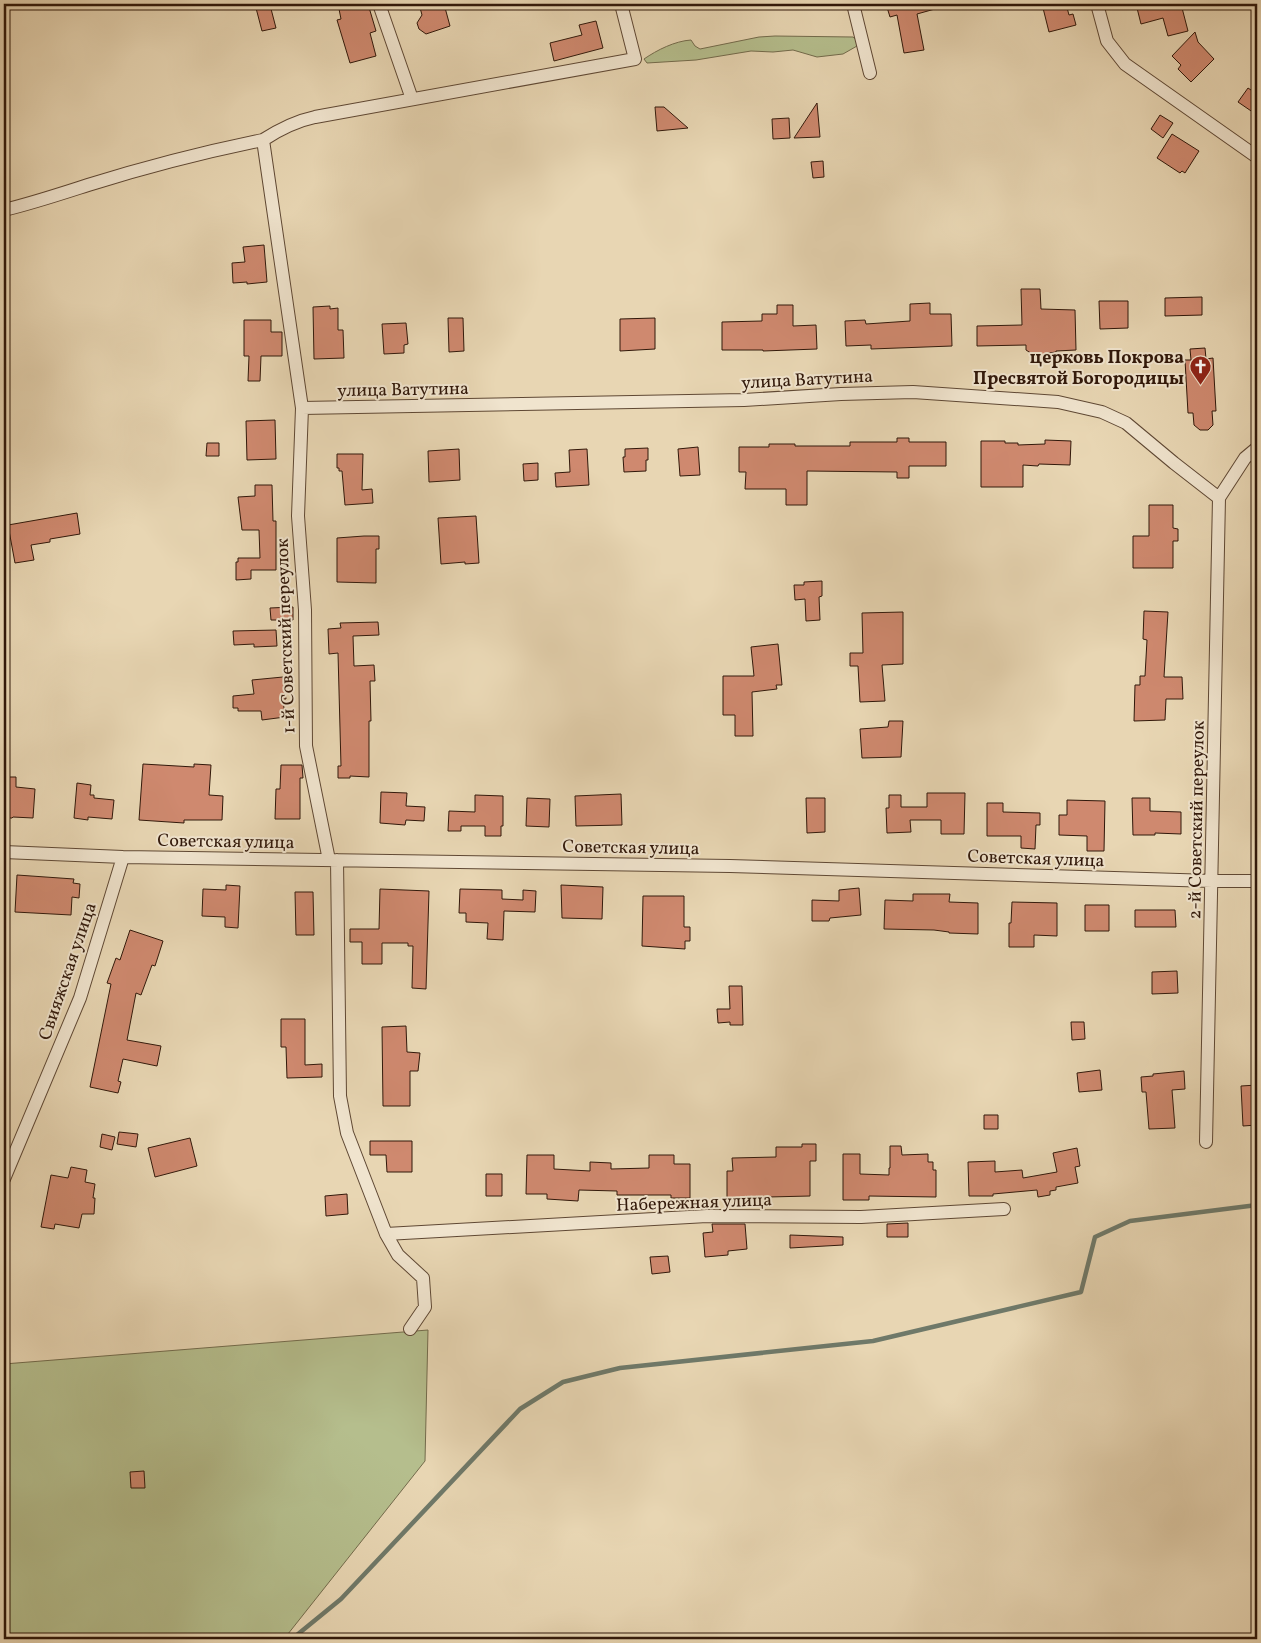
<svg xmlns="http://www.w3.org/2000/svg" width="1261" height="1643" font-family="Vollkorn,serif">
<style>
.green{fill:#b5be8d;stroke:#736b4c}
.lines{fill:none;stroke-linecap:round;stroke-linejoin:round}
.stream{stroke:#6f7969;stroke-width:4.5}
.building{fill:#cf896f;stroke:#31180a}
.minor-casing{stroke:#5f4834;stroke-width:14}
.minor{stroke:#f0e4ce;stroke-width:12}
.labels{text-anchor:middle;stroke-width:4;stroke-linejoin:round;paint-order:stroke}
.poi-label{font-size:18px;font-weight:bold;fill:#31180a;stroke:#f0e4ce;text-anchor:end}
.street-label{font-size:18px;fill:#31180a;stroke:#f0e4ce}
</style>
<rect width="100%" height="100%" fill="#e8d6b3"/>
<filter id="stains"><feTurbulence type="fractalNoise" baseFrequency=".004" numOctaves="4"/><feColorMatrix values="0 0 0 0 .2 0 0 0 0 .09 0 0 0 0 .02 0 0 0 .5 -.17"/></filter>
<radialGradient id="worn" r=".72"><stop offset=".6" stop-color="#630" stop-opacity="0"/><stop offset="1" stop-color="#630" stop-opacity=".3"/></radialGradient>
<path class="green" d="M775,36L853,37L858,41L857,46L843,54L817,57L793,50L773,52L751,51L696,60L647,63L644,59C657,50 675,41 691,40L695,46L700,49L759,37Z
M428,1330L425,1461L284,1639H4V1364Z"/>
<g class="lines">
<path class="stream" d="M292,1639L341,1599L520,1409L563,1382L620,1368L873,1341L1081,1292L1095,1237L1130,1221L1257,1205"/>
</g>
<path class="building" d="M338,4H368L376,31L370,33L376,56L350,63L337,20L341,19Z
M419,4H444L450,26L426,34L419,29L417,23L422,15Z
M886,4H942V7L917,14L924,50L904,53L897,15L890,17Z
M1042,4H1066L1069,15L1073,14L1076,25L1049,32Z
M1136,4H1181L1188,31L1168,36L1163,18L1141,24Z
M270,5L276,28L262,31L256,8Z
M596,21L603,48L554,61L550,43L582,35L579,25Z
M1195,32L1198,42L1214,59L1191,82L1178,69L1181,65L1172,56Z
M1248,88L1257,94V115L1238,102Z
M817,103L820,137L794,138Z
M655,107H664L688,128L657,131Z
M1160,115L1173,123L1163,138L1151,129Z
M789,118L790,138L773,139L772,119Z
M1172,134L1199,151L1185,173L1182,171L1180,173L1157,158Z
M823,161L824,177L813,178L811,162Z
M264,245L267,282L247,284V282L233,283L232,263L245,262L243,247Z
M1021,289H1040L1041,309L1075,310L1076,350L1056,351V352L1049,353L1041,357H1037L1026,350V345L977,346V326L1022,325Z
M1202,297V315L1165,316V298Z
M1099,301H1128V328L1100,329Z
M930,303V314H951L952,346L871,349V345L846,346L845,321L865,320L866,324L910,321V304Z
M777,305H793V326L816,325L817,349L763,351V350H722V322L762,321V314H777Z
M330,306V309L338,308V330H343L344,358L314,359L313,307Z
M448,318H463L464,351L449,352Z
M655,318V349L620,351V319Z
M244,320H271V332H282V356H261L260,381H248L249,356H244Z
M406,323L408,344L404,345V353L384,354L382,324Z
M1205,348L1206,359L1213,358L1216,411H1212L1213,425L1208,430H1200L1194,425L1193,413H1188L1185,360H1191L1190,349Z
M275,420L276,459L247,460L246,421Z
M897,438H909V442H946V466H909V478H897V472L807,471V505H786V489H745L746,472H739V447H769V444H795V446H850V442H897Z
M1045,440L1071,441L1070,465L1039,464L1038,466L1023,465V487H981V441H1005V443H1018V445L1045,444Z
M207,443H219V456H206Z
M698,447L700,475L680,476L678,449Z
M648,448V460H646V471L624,472L623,457H625V449Z
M459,449L460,480L429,482L428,451Z
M587,449L589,485L556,487L555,473L570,472L569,450Z
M337,454H363L362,490L372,489L373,503L345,505L342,471H339V468H337Z
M538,463V480L524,481L523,464Z
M255,485H272L273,521H276V570H251V579L236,580V562H238V558H260L259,530H242L238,497L255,496Z
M1149,505H1173V528L1178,529V541H1173V568H1133V536H1149Z
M77,513L80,534L50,539V542L31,545L34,560L15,563L8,525Z
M476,516L479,563L465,564V562L441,564L438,518Z
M364,536H379V549H376V583L337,582V538Z
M822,581V596L819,597L820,620L806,621L805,599L795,600L794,585H804V582Z
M293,607V620H271L270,608Z
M1144,611L1168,612L1164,677H1182L1183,699H1166L1165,720L1134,721L1135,685H1140V676H1145L1147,640L1143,639Z
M903,612V664L882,665L885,701L860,702L858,666H850V653H863L862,613Z
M378,622L379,635L353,636L354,666L374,665L375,681H370L371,721H369V777L350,776V778H338V766H341L338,653L329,654L328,629L341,628L340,623Z
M276,630L277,646L254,647V644L234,645L233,631Z
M778,644L782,685H776L777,689L752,692L753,736H735V715H723V676H754L751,647Z
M283,677L286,699H283L285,717L262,720L261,711H238V708H233V696L254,694L252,680Z
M889,721H903L901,757L862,758L860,729L888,727Z
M143,764L194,767V764L211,765L209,795L223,796L222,820H184V823L139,820Z
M281,765H302L303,778H300V819H275L276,789H280Z
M4,777H16V787L35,789L33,818L13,817L12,818H4Z
M77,783L91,785L90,795H94V798L114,800L112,819L88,817V820L74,818Z
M381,792L407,793L406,806L425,807L424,821L406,820L405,825L380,823Z
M927,793H965L964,834H941V820H910L911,832L887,833L886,808H889V795H901V807H927Z
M621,794L622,825L576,826L575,796Z
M475,795L503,796V826H501V836H485V826H461V831H448L449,811L475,812Z
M527,798L550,799L549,827L526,826Z
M806,798H825V832L807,833Z
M1132,798H1150V811L1181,812V834L1155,833V835H1133Z
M1067,800L1105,801L1104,851H1087V836L1059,835V815H1067Z
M987,803H1003V812L1040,813V825H1036L1035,849L1021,848V836H987Z
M17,875L74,879L73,883L80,884L79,898L72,897L71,915L15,912Z
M226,885L240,886L238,928L225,927V917L202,916L203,889L226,890Z
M561,885L603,887L602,919L562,918Z
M859,888L861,915L830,918L829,921H812V900L839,901V890Z
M380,889L429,891L426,989L412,988L413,946H408V943H382V964H362V942H350V929H379Z
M460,889L502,890V899L523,900V890L536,891L535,912L504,911L503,940L487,939L488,923L466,922V913H459Z
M295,892H313L314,935H296Z
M913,894H950L949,902L978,903V934L949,933V932L934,930L884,929L885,900L913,901Z
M643,896H684V927H690V941H685V949L642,946Z
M1012,902L1057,903V936L1034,935V947H1009V923H1011Z
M1085,905H1109V931H1085Z
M1135,910H1175L1176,927H1135Z
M130,930L163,941L155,966L152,965L141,995L136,993L127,1040L161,1046L157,1066L123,1059L118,1081L121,1082L118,1093L90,1087L111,984L107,983L116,958L120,960Z
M1177,971L1178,993L1152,994V972Z
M729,986H742L743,1025H730V1022L718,1023L717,1009H730Z
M281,1019H305V1065L322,1064V1077L287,1078L286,1047H281Z
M1071,1022H1084L1085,1039L1072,1040Z
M406,1026L407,1052L420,1053L418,1071H410V1106H383L382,1027Z
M1100,1070L1102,1090L1079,1092L1077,1073Z
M1184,1071L1185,1089L1172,1090L1175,1128L1149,1129L1146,1092H1142L1141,1077L1153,1076V1074Z
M1257,1085V1125L1243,1126L1241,1086Z
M984,1115H998V1129H984Z
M119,1132L138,1134L136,1147L117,1144Z
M102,1134L115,1137L112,1150L100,1147Z
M190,1138L197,1166L155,1177L148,1148Z
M370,1141H412V1172H387L386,1155H370Z
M802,1144H816V1161H810V1196L727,1198V1171H733L732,1158L776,1157V1147H802Z
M890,1146H901L902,1155L928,1154V1162H933V1170H936V1197L869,1196V1200H843V1154H860V1174L889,1175V1168H890Z
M1077,1148L1080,1166L1075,1167L1078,1183L1056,1187V1190L1050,1191V1195L1038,1197L1037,1190L993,1194V1196H969L968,1162L995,1161V1172L1022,1170L1023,1178L1057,1172L1053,1153Z
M527,1155H554V1169L590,1171V1162L611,1163V1169L649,1168V1155H674V1164H690V1198H671V1195H617V1191L579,1190L578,1201L547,1199V1194H526Z
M71,1167L87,1170L85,1182L95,1184L93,1198H95L94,1214H82L79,1228L55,1224L54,1229L41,1227L51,1175L68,1178Z
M486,1174H502V1196H486Z
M347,1194L348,1214L326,1216L325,1196Z
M908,1223V1237H887V1224Z
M712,1224H745L747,1249L728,1251V1255L705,1257L703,1233L713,1232Z
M790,1235L843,1237V1245L790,1248Z
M668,1256L670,1272L652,1274L650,1257Z
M144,1471L145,1488H131L130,1472Z"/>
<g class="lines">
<defs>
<path id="minor" d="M379,4L412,99
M853,4L870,73
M1097,4L1107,41L1125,64L1257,157
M4,210C33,203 60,194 88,185C146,167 204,152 263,140
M302,408L744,400L841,394L913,392L1058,402L1102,412L1126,423L1174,463L1219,498L1245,458L1257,448
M4,852L123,857L730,866L1212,881H1257
M329,860L306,746L305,610L298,516L302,408L263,140C280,129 296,121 315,117L635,59L621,4
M337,860L340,1096L347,1133L386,1234L398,1255L423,1278L425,1307L410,1329
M1206,1142L1219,498
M4,1179L80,998L123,857
M386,1234L707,1216L861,1217L1004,1209"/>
</defs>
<use href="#minor" class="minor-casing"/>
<use href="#minor" class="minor"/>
</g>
<defs>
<symbol id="church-pin" viewBox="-11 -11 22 30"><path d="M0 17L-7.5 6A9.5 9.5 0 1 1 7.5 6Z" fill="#8f2418" stroke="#f0e4ce"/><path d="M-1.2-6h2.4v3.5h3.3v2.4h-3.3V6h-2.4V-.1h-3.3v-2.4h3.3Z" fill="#fff"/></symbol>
</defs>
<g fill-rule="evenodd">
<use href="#church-pin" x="1188" y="354" width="25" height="34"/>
</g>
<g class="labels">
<g class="poi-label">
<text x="1184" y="363">церковь Покрова<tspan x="1184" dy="21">Пресвятой Богородицы</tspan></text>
</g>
<g class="street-label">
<text transform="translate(807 379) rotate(-3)" y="6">улица Ватутина</text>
<text transform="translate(403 389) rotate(-1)" y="6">улица Ватутина</text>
<text transform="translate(285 636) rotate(-92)" y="6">1-й Советский переулок</text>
<text transform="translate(1196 820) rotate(-89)" y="6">2-й Советский переулок</text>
<text transform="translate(226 841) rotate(1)" y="6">Советская улица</text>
<text transform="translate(631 847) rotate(1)" y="6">Советская улица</text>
<text transform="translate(1036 858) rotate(2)" y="6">Советская улица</text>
<text transform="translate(67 971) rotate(-71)" y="6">Свияжская улица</text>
<text transform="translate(694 1202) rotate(-2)" y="6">Набережная улица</text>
</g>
</g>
<rect width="1261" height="1643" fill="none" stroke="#e8d6b3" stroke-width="20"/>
<rect x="5" y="5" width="1251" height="1633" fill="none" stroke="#31180a" stroke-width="2.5"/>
<rect x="10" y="10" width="1241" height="1623" fill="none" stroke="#31180a"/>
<rect width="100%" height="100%" filter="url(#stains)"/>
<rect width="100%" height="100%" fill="url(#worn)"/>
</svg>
